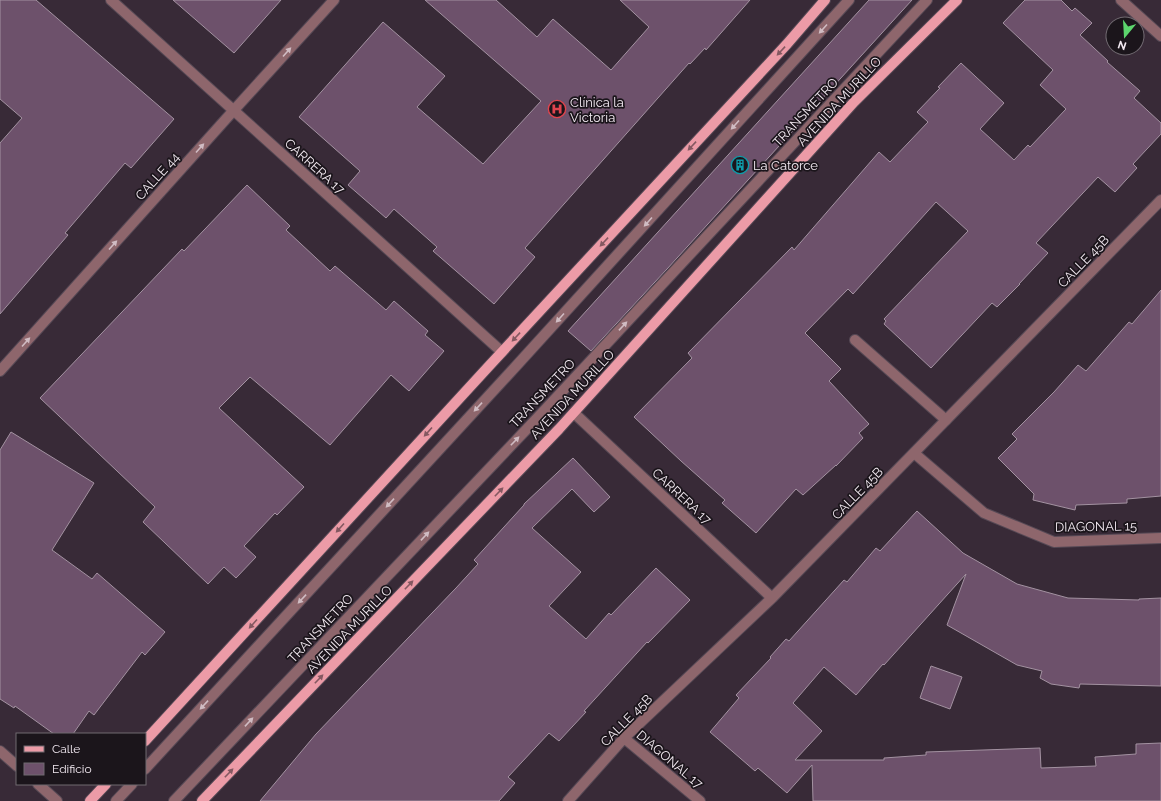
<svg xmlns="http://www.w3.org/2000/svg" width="1161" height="801" font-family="Raleway,sans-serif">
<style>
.building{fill:#6d516b;stroke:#a392a1}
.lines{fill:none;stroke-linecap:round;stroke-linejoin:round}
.service-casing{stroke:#564955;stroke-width:12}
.minor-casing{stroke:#564955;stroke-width:12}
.tertiary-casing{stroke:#564955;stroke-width:12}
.primary-casing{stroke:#564955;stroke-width:12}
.service{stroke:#8e666c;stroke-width:10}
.minor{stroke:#8e666c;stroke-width:10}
.tertiary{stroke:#8e666c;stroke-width:10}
.primary{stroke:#ec9ba7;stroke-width:10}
.oneway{fill:#d0bcc3}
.oneway2{fill:#845861}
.labels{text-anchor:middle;stroke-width:3.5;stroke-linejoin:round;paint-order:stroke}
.street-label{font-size:13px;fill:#f3eaf2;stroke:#1b151b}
.poi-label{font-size:13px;fill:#f3eaf2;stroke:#1b151b;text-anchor:start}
</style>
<rect width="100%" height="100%" fill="#382a37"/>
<path class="building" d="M0,0H36L174,119L131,168L125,163L65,233L68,235L0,314V143L22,118L0,99Z
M173,0H281L234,53Z
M425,0H496L537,37L553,19L611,70L649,27L620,0H750L706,50L705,48L690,64L689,63L525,248L535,257L494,304L433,251L437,247L394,209L386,218L348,185L360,171L299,117L383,22L445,76L417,107L483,164L541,101Z
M869,0H912L667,269L591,351L568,331Z
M1025,0H1061L1072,11L1075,8L1092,23L1080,35L1108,61L1107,62L1140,91L1134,98L1161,123V134L1133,164L1137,168L1115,192L1098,177L1036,243L1048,253L1019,284H1020L997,307L992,303L931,368L884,324L886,321L884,319L968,231L936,202L853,294L848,289L805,333L841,369L829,381L869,424L859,433L863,438L836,466V465L803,495L796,489L756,533L722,503L725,500L681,461L634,417L692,358L688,353L792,247L794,250L879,152L890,162L928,122L917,112L940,88L938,87L961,63L1004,103L980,129L1014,160L1028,145L1030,147L1066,109L1040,85L1053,70L1003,23Z
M247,185L290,226L286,230L330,271L335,266L386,310L394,301L428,331L425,335L444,351L409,391L391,375L330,445L250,377L219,408L304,487L277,515L275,513L244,546L256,557L236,578L224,567L208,584L143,522L155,507L40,398L182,249L184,251Z
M1161,290V496L1127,499V503L1076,505L1075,510L1033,500L1034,494L998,458L1017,439L1012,434L1054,392L1078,365L1086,371L1129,322L1132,324Z
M11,432L94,483L52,550L92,579L97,573L165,632L145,655L142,652L94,715L89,711L73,734H54L15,706L14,708L0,699V450Z
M573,458L610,497L594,512L572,489L532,528L581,572L549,606L586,639L609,613L611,615L656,568L690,600L648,643L647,642L584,711L586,712L559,741L549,733L508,777L515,783L499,801H260L316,734L456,588L478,564L474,560L524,505V504Z
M917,511L963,553L1017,584L1068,598L1139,600V599L1161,598V686L1080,684L1079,688L1051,684L1040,678L1042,671L1017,665L947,625L966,574L884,665L883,664L856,695L824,667L793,703L822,731L795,760H884V758L926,755V752L1040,748L1041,768L1096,766L1095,757L1136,754V744L1161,743V801H813L812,765L787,793L758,768L755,771L710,732L739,698L736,695L771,658L770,657L786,639L789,641L844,580L847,582L876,548L880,551Z
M931,666L962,677L950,709L920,698Z"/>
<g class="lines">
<defs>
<path id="service" d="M855,340L946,420
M145,769L517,365L849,0
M116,801L132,784
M174,801L542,413L927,0"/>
<path id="minor" d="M111,0L502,352
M0,371L234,110L334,0
M574,413L772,598
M914,453L984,513L1054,542L1161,538
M624,738L700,801
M0,751L17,766
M38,784L57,801
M568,801L624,738L772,598L1161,200"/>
<path id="tertiary" d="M1121,0L1161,36"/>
<path id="primary" d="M145,741L489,366L787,44L825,0
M90,801L106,784
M202,801L559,429L854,102L957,0"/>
</defs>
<use href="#service" class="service-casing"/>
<use href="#minor" class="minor-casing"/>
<use href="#tertiary" class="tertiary-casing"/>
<use href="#primary" class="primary-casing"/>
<use href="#service" class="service"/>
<use href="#minor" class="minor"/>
<use href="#tertiary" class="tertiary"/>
<use href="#primary" class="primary"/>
</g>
<defs><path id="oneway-solid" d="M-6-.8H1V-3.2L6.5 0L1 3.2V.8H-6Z"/></defs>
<g class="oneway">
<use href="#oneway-solid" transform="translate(823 29) rotate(132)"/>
<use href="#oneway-solid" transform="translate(287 52) rotate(-48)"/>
<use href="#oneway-solid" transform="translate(735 125) rotate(132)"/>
<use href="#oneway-solid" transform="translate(200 148) rotate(-48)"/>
<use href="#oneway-solid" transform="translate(648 222) rotate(132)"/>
<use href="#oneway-solid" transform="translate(113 245) rotate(-48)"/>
<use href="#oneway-solid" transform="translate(560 318) rotate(132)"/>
<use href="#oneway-solid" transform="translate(623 326) rotate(-47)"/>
<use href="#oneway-solid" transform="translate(26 342) rotate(-48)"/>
<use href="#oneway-solid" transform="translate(478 407) rotate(133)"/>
<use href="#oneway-solid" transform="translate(515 441) rotate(-46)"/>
<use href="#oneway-solid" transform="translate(390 503) rotate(133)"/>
<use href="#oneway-solid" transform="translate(425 536) rotate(-47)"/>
<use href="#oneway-solid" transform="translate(302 599) rotate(133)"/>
<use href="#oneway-solid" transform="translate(204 705) rotate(133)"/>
<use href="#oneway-solid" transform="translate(249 722) rotate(-47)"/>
</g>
<g class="oneway2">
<use href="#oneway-solid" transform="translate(781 51) rotate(133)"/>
<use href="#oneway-solid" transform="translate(692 146) rotate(133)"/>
<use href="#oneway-solid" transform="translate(604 242) rotate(133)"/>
<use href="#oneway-solid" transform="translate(516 337) rotate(133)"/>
<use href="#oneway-solid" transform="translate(428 432) rotate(132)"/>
<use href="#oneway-solid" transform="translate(499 492) rotate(-46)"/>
<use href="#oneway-solid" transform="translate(340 528) rotate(132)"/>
<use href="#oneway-solid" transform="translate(409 585) rotate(-46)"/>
<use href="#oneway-solid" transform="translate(253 624) rotate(132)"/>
<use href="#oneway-solid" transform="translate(319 679) rotate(-46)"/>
<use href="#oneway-solid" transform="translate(229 773) rotate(-46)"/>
</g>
<defs>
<symbol id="hospital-ring" viewBox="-11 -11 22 22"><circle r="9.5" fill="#1b151b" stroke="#e0444e" stroke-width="1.5"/><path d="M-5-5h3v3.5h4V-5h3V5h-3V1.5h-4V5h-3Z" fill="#e0444e"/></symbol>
<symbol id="building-ring" viewBox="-11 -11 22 22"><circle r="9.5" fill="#1b151b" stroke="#0f9aa8" stroke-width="1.5"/><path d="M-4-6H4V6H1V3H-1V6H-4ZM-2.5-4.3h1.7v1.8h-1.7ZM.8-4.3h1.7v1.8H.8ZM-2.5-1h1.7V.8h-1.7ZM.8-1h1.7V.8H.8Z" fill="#0f9aa8"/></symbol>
</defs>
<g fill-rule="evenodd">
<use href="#hospital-ring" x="547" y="99" width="20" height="20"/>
<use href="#building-ring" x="730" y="155" width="20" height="20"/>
</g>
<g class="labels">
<g class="street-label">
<text transform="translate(839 101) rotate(-47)" y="5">AVENIDA MURILLO</text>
<text transform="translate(805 112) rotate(-47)" y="5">TRANSMETRO</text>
<text transform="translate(315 166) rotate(42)" y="5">CARRERA 17</text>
<text transform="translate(157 176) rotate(-48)" y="5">CALLE 44</text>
<text transform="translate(1083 261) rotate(-46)" y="5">CALLE 45B</text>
<text transform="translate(542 393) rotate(-47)" y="5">TRANSMETRO</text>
<text transform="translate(572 394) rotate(-47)" y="5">AVENIDA MURILLO</text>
<text transform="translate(857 493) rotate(-46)" y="5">CALLE 45B</text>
<text transform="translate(682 496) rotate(43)" y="5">CARRERA 17</text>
<text transform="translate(1096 526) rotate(-1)" y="5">DIAGONAL 15</text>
<text transform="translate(320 628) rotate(-47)" y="5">TRANSMETRO</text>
<text transform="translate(349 629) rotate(-46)" y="5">AVENIDA MURILLO</text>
<text transform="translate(626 720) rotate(-45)" y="5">CALLE 45B</text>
<text transform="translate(670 759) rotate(40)" y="5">DIAGONAL 17</text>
</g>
<g class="poi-label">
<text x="570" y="107">Clínica la<tspan x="570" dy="15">Victoria</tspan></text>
<text x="753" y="170">La Catorce</text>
</g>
</g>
<rect x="16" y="733" width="130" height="52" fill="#1b151b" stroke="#716a71"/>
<rect x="24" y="746" width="20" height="6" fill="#ec9ba7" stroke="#716a71"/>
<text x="52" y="753" font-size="12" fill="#f3eaf2">Calle</text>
<rect x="24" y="763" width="20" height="12" fill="#6d516b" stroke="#716a71"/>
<text x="52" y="773" font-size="12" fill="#f3eaf2">Edificio</text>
<g transform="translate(1125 36) rotate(198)"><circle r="19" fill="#1b151b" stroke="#716a71"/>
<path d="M0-3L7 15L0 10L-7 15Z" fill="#5cd56d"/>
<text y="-6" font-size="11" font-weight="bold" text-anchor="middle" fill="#f3eaf2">N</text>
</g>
</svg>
